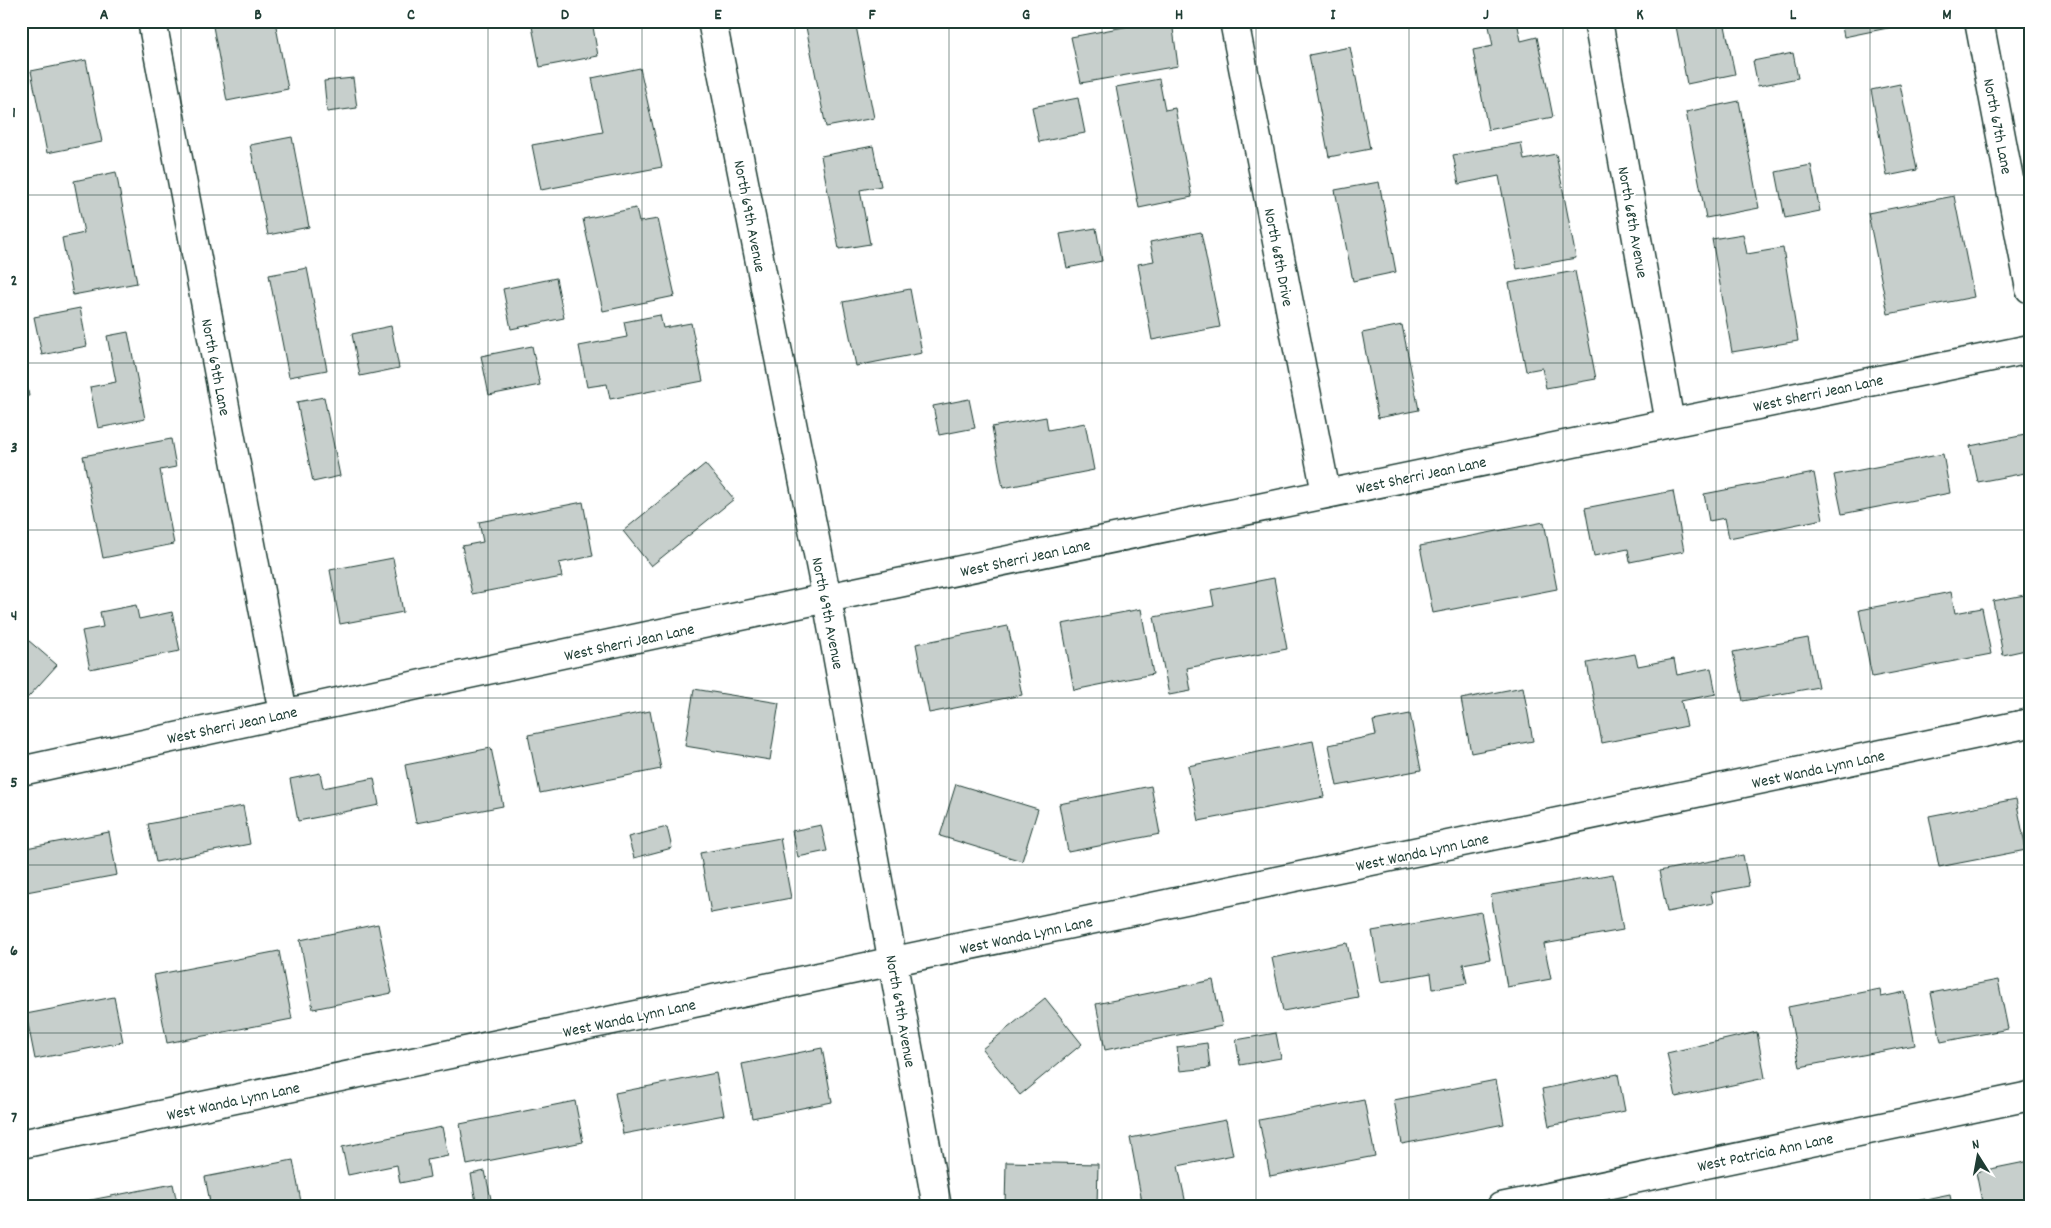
<svg xmlns="http://www.w3.org/2000/svg" width="2051" height="1228" font-family="Dekko,sans-serif">
<style>
.building{fill:#c7cfcc;stroke:#1f3d34}
.lines{fill:none;stroke-linecap:round;stroke-linejoin:round}
.street-casing{stroke:#1f3d34;stroke-width:31}
.street{stroke:#fff;stroke-width:28}
.grid{fill:none;stroke:#1f3d34;stroke-width:1;stroke-opacity:0.55}
.labels{text-anchor:middle;stroke-width:4;stroke-linejoin:round;paint-order:stroke}
.street-label{font-size:16px;fill:#1f3d34;stroke:#fff}
.neatline{fill:none;stroke:#1f3d34;stroke-width:2}
.grid-label{font-size:16px;text-anchor:middle;font-weight:bold;fill:#1f3d34}
</style>
<rect width="100%" height="100%" fill="#fff"/>
<filter id="ink" filterUnits="userSpaceOnUse"><feTurbulence type="fractalNoise" baseFrequency=".02" numOctaves="2"/><feDisplacementMap in="SourceGraphic" scale="10" xChannelSelector="R" yChannelSelector="G"/><feConvolveMatrix kernelMatrix="1 2 1 2 8 2 1 2 1" color-interpolation-filters="sRGB"/></filter>
<g filter="url(#ink)">
<path class="building" d="M212,21H275L288,89L227,101Z
M531,21H592L598,56L540,67Z
M855,21L874,118L826,127L805,22Z
M1156,21H1172L1178,66L1081,83L1071,37Z
M1488,21H1517L1521,41L1537,37L1553,117L1488,130L1473,50L1493,46Z
M1675,21H1724L1735,74L1687,84Z
M1841,21H1906L1907,24L1844,37Z
M1350,47L1370,149L1329,157L1309,55Z
M1793,53L1798,78L1758,86L1753,61Z
M86,60L102,142L47,153L31,71Z
M640,68L662,167L541,190L532,145L603,132L592,78Z
M353,78L357,108L327,112L324,81Z
M1159,79L1165,110L1175,108L1192,197L1139,208L1116,87Z
M1900,84L1917,170L1887,176L1871,90Z
M1078,98L1085,133L1039,142L1032,107Z
M1739,101L1759,208L1706,218L1686,112Z
M292,137L309,227L268,235L250,145Z
M1521,143L1524,160L1556,154L1576,258L1517,269L1499,176L1459,184L1453,155Z
M873,146L881,186L860,190L870,244L839,249L821,156Z
M1811,165L1820,211L1785,218L1776,172Z
M116,172L137,283L73,295L62,238L84,233L74,181Z
M1379,182L1396,272L1353,281L1335,190Z
M1954,196L1974,297L1888,314L1868,213Z
M636,208L639,222L658,219L675,296L603,311L583,219Z
M1096,228L1102,261L1067,268L1060,234Z
M1201,232L1220,327L1152,340L1138,264L1154,261L1150,242Z
M1743,234L1747,254L1783,248L1798,341L1732,352L1712,239Z
M307,268L327,370L289,377L269,275Z
M1575,271L1596,379L1546,388L1542,368L1526,371L1509,283Z
M556,278L564,318L511,329L503,289Z
M910,289L922,353L856,366L843,302Z
M80,308L87,346L42,355L34,317Z
M660,315L663,328L691,323L703,381L610,399L607,384L587,387L579,346L627,337L624,322Z
M1402,325L1419,410L1378,418L1362,333Z
M391,326L399,368L360,376L352,334Z
M128,332L145,419L98,428L90,387L116,382L107,336Z
M532,346L540,385L489,395L481,356Z
M21,355L29,396L21,397Z
M324,397L340,476L313,482L297,402Z
M969,399L975,428L939,435L933,406Z
M1046,417L1048,430L1085,423L1094,470L1003,488L992,427Z
M2030,434V472L1978,482L1970,446Z
M171,439L176,467L160,470L174,544L103,558L83,456Z
M1943,454L1950,493L1842,514L1834,475Z
M705,464L734,499L651,566L623,531Z
M1814,473L1823,519L1729,538L1725,518L1709,521L1704,494Z
M1673,491L1684,551L1630,562L1628,549L1594,556L1585,508Z
M583,502L593,556L559,563L562,577L472,594L462,546L483,542L479,522Z
M1544,522L1557,589L1433,613L1420,546Z
M393,558L403,612L340,624L330,570Z
M1274,578L1287,649L1187,668L1191,691L1169,695L1154,617L1214,606L1211,590Z
M1951,592L1955,613L1982,608L1991,654L1872,677L1859,610Z
M2030,594V649L2003,655L1993,601Z
M136,605L139,619L172,612L180,651L90,669L82,631L103,627L100,612Z
M1141,609L1153,674L1074,690L1062,624Z
M1008,626L1022,695L929,713L916,644Z
M21,634L57,665L21,705Z
M1808,638L1818,687L1743,701L1733,652Z
M1635,654L1638,666L1674,659L1677,675L1711,668L1716,694L1681,701L1687,726L1602,743L1587,663Z
M1523,687L1533,741L1471,753L1461,699Z
M694,689L779,703L770,760L685,746Z
M650,711L661,769L540,793L528,735Z
M1410,714L1421,770L1337,786L1329,745L1376,735L1373,721Z
M1313,741L1324,797L1199,821L1188,766Z
M491,748L503,806L416,823L405,765Z
M320,773L323,788L374,778L379,805L298,821L290,779Z
M956,784L1038,809L1022,861L940,836Z
M1151,786L1160,834L1068,852L1059,804Z
M2016,799L2026,850L1939,867L1929,816Z
M243,806L250,844L156,862L148,824Z
M821,825L827,851L798,857L792,831Z
M667,827L672,848L634,858L628,837Z
M109,832L117,875L21,893V849Z
M780,838L791,898L711,913L700,853Z
M1743,855L1749,886L1711,893L1713,903L1667,912L1659,871Z
M1613,874L1623,930L1544,944L1551,979L1507,987L1491,895Z
M1481,912L1490,959L1463,964L1467,983L1433,989L1431,973L1381,982L1372,931Z
M378,924L392,993L313,1009L300,940Z
M1347,943L1358,997L1283,1011L1272,958Z
M279,951L292,1019L167,1043L154,975Z
M1213,980L1222,1026L1105,1050L1096,1004Z
M1998,980L2008,1029L1941,1042L1931,993Z
M1880,989L1881,997L1905,992L1915,1045L1800,1067L1788,1007Z
M114,997L123,1042L35,1059L26,1014Z
M1045,998L1082,1044L1020,1095L982,1049Z
M1757,1032L1765,1078L1676,1097L1667,1053Z
M1276,1033L1281,1058L1240,1065L1236,1040Z
M1207,1043L1210,1068L1180,1071L1177,1047Z
M822,1048L832,1102L752,1118L742,1064Z
M716,1073L724,1115L623,1134L615,1093Z
M1618,1074L1625,1111L1549,1126L1542,1089Z
M1496,1080L1504,1124L1402,1144L1394,1100Z
M1364,1100L1375,1156L1270,1176L1259,1120Z
M575,1101L583,1142L467,1165L460,1124Z
M1226,1120L1233,1155L1178,1166L1186,1204L1171,1207H1143L1130,1138Z
M442,1127L448,1156L427,1160L430,1177L400,1183L397,1165L348,1175L342,1147Z
M293,1160L302,1207H211L205,1177Z
M2030,1161V1207H1983L1976,1172Z
M1006,1162L1098,1164L1097,1207H1005Z
M485,1171L491,1199L476,1202L471,1174Z
M173,1184L178,1207H60V1206Z
M1950,1194L1952,1207H1886Z"/>
<g class="lines">
<defs>
<path id="street" d="M152,21L283,713
M712,21L827,599L937,1207
M1234,21L1326,493
M1598,21L1670,423
M1979,21L2030,289
M21,771C689,624 1360,487 2030,349
M21,1144L2030,723
M1501,1207L2030,1096"/>
</defs>
<use href="#street" class="street-casing"/>
<use href="#street" class="street"/>
</g>
</g>
<path class="grid" d="M181,21V1207M335,21V1207M488,21V1207M642,21V1207M795,21V1207M949,21V1207M1102,21V1207M1256,21V1207M1409,21V1207M1563,21V1207M1716,21V1207M1870,21V1207M21,195H2030M21,363H2030M21,530H2030M21,698H2030M21,865H2030M21,1033H2030"/>
<g class="labels">
<g class="street-label">
<text transform="translate(1999 126) rotate(79)" y="6">North 67th Lane</text>
<text transform="translate(751 216) rotate(79)" y="6">North 69th Avenue</text>
<text transform="translate(1634 222) rotate(80)" y="6">North 68th Avenue</text>
<text transform="translate(1280 257) rotate(79)" y="6">North 68th Drive</text>
<text transform="translate(217 367) rotate(79)" y="6">North 69th Lane</text>
<text transform="translate(1818 392) rotate(-12)" y="6">West Sherri Jean Lane</text>
<text transform="translate(1421 474) rotate(-12)" y="6">West Sherri Jean Lane</text>
<text transform="translate(1025 557) rotate(-12)" y="6">West Sherri Jean Lane</text>
<text transform="translate(829 613) rotate(79)" y="6">North 69th Avenue</text>
<text transform="translate(629 641) rotate(-12)" y="6">West Sherri Jean Lane</text>
<text transform="translate(232 724) rotate(-12)" y="6">West Sherri Jean Lane</text>
<text transform="translate(1818 768) rotate(-12)" y="6">West Wanda Lynn Lane</text>
<text transform="translate(1422 851) rotate(-12)" y="6">West Wanda Lynn Lane</text>
<text transform="translate(1026 934) rotate(-12)" y="6">West Wanda Lynn Lane</text>
<text transform="translate(902 1011) rotate(80)" y="6">North 69th Avenue</text>
<text transform="translate(629 1017) rotate(-12)" y="6">West Wanda Lynn Lane</text>
<text transform="translate(233 1100) rotate(-12)" y="6">West Wanda Lynn Lane</text>
<text transform="translate(1765 1151) rotate(-12)" y="6">West Patricia Ann Lane</text>
</g>
</g>
<rect width="2051" height="1228" fill="none" stroke="#fff" stroke-width="55"/>
<g transform="translate(1978 1156) rotate(349)" stroke="#ffffff" stroke-width="4" paint-order="stroke">
<path d="M0-4L9 19L0 12L-9 19Z" fill="#1f3d34"/>
<text y="-8" font-size="14" font-weight="bold" text-anchor="middle" fill="#1f3d34">N</text>
</g>
<rect x="28" y="28" width="1996" height="1172" class="neatline"/>
<g class="grid-label">
<text x="104" y="19">A</text>
<text x="258" y="19">B</text>
<text x="411" y="19">C</text>
<text x="565" y="19">D</text>
<text x="718" y="19">E</text>
<text x="872" y="19">F</text>
<text x="1026" y="19">G</text>
<text x="1179" y="19">H</text>
<text x="1333" y="19">I</text>
<text x="1486" y="19">J</text>
<text x="1640" y="19">K</text>
<text x="1793" y="19">L</text>
<text x="1947" y="19">M</text>
<text x="14" y="117">1</text>
<text x="14" y="285">2</text>
<text x="14" y="452">3</text>
<text x="14" y="620">4</text>
<text x="14" y="787">5</text>
<text x="14" y="955">6</text>
<text x="14" y="1122">7</text>
</g>
</svg>
